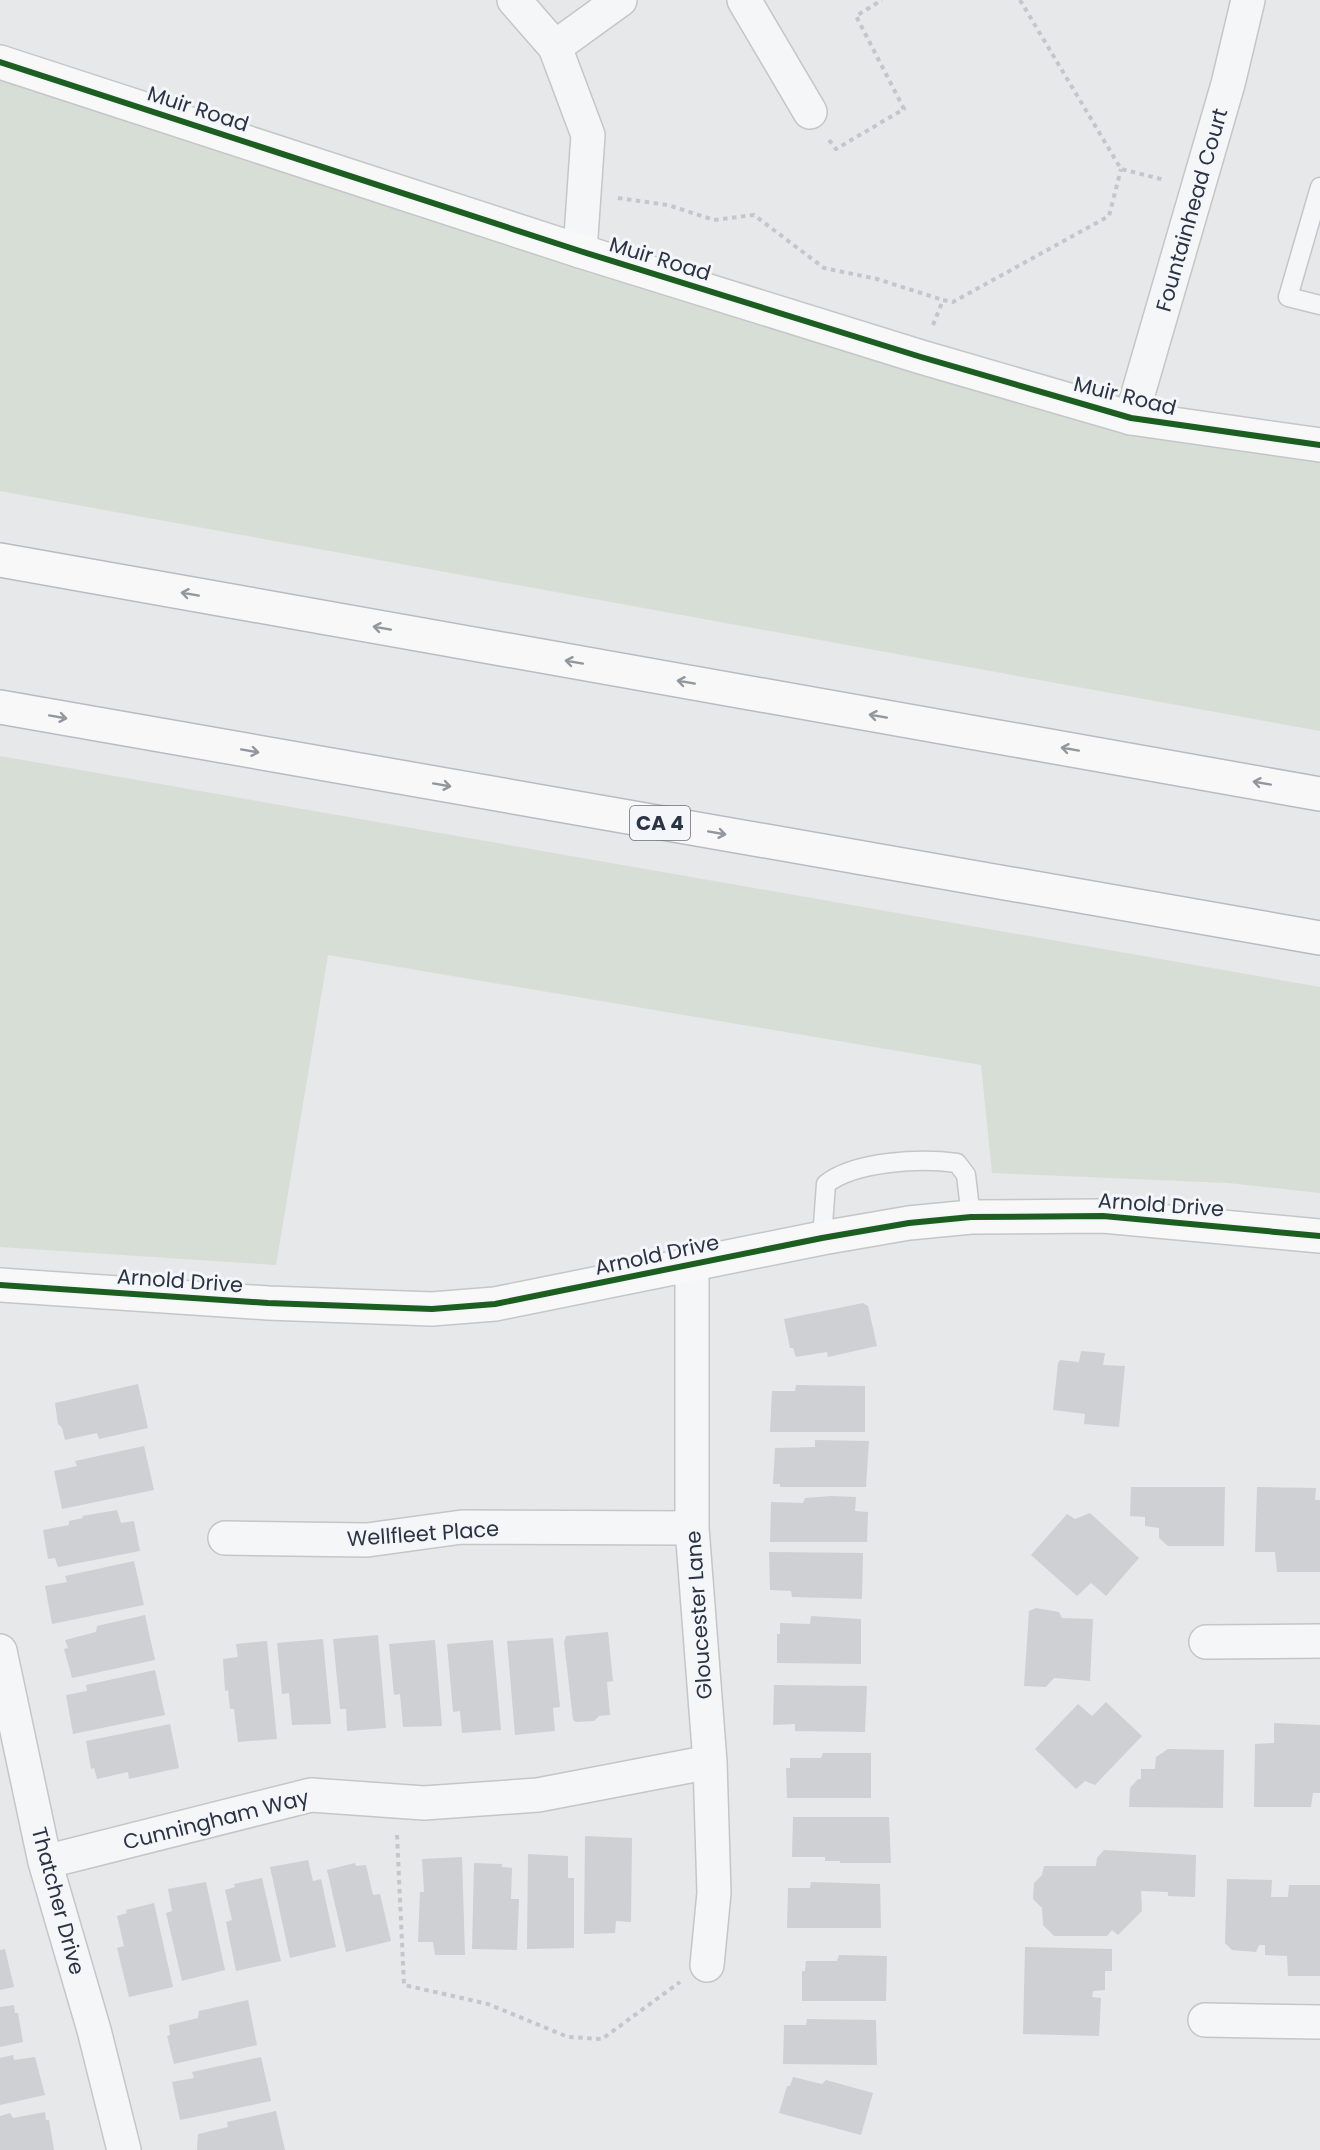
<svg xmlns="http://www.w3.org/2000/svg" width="1320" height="2150" font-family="Poppins,sans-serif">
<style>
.green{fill:#d6ded6}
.building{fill:#ced0d3}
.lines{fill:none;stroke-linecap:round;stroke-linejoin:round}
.lane-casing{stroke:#c4c6c8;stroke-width:21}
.street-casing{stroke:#c4c6c8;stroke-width:36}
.secondary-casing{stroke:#c4c6c8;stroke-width:36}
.highway-casing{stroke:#b8bbbf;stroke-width:36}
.path{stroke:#c5c6ca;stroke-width:4;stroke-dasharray:4.5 4.5;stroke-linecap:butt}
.lane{stroke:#f5f6f7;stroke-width:18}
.street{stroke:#f5f6f7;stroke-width:33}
.secondary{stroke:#f8f8f8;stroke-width:33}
.highway{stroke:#f8f8f8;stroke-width:33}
.cycleway-casing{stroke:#f4f6f9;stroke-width:10}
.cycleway{stroke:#1b5e20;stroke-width:6}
.oneway{stroke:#92969e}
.labels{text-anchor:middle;stroke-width:6;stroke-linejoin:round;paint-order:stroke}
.shield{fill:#f4f6f9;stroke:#676e7b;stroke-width:1.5}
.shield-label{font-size:20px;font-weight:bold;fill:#2b3445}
.street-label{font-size:21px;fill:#2b3445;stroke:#f4f6f9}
</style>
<rect width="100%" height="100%" fill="#e6e8ea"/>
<path class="green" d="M0,62L921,357L1320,445V731L0,491Z
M0,756L1320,987V1193L1228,1183L992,1173L981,1065L328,955L276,1265L0,1247Z"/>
<path class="building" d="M863,1303L868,1306L877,1346L828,1357L827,1352L796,1357L793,1348H790L784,1319Z
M1081,1351L1105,1353L1103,1365L1125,1366L1119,1427L1084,1424L1085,1414L1053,1410L1058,1363L1060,1360L1079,1362Z
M138,1384L148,1428L99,1439L97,1433L65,1440L62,1428L58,1424L55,1403Z
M796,1385L865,1386V1432H770L772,1391H795Z
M815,1440L869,1441L866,1487H780V1484H773L775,1448L815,1447Z
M144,1446L154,1490L62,1509L54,1471L77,1466L75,1461Z
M1131,1487H1225L1224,1546H1168L1159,1538V1528L1145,1526V1517L1130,1516Z
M1257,1487L1316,1488L1315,1500H1320V1572H1277L1275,1552H1255Z
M831,1496L856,1497L855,1511L868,1512L867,1542H770L771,1502L803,1503L805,1498Z
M117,1510L121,1523L134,1521L140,1551L58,1567L55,1558L48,1559L43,1530L69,1525V1521L83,1518L82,1516Z
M1090,1513L1139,1558L1106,1596L1091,1583L1077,1596L1031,1555L1067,1514L1075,1519Z
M769,1552L863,1553L862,1599L792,1597L791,1591L770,1590Z
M134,1561L144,1605L52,1624L45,1586L67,1582L65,1576Z
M1036,1608L1059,1612L1062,1618L1093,1619L1090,1681L1054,1678L1046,1687L1024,1686L1029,1611Z
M145,1615L155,1660L72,1678L64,1649L68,1648L65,1640L96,1632L97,1626Z
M811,1616L861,1619V1664L777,1663V1634H780V1623L810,1624Z
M608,1632L613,1681L607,1682L610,1715L599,1716L594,1721L576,1722L573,1720L564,1642L566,1636Z
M378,1635L386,1728L347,1731L346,1709H340L333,1639Z
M553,1638L560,1707L553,1708L555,1731L515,1735L507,1641Z
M323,1639L331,1724L292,1725L289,1693L282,1694L277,1643Z
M435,1640L442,1726L403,1727L400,1694L394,1695L389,1644Z
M493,1640L501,1730L462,1733L460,1711L453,1712L447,1644Z
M267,1641L277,1739L238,1742L234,1709H230L228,1690L225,1691L223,1659L238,1657L236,1644Z
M155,1670L165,1715L73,1734L66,1695L87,1691L86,1685Z
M774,1685L867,1686L865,1732L795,1731V1724L773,1725Z
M1106,1702L1142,1736L1095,1785L1085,1781L1076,1789L1035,1749L1078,1704L1092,1716Z
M1274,1723L1320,1725V1793H1313L1311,1807H1254L1255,1744L1274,1743Z
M170,1724L179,1768L129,1779L128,1772L97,1779L94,1768L91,1769L86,1741Z
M1168,1749L1224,1750L1223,1808L1129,1807L1130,1788L1138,1779H1141V1769H1155L1156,1757Z
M823,1753H871V1798H787L786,1768H790V1758H821Z
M793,1817H889L891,1863H840V1861H825V1857H792Z
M585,1836L632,1838L631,1922L616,1921L615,1933L584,1934Z
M1104,1850L1196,1855L1195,1897L1168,1896V1892L1141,1891L1142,1911L1118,1935L1112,1930L1107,1936H1054L1043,1925L1042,1908L1033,1899L1034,1883L1042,1875L1044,1866H1096L1097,1858Z
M528,1854L568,1856V1878H574V1948L527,1949Z
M462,1857L465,1955H435L433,1942H418L420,1892H424L422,1859Z
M308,1860L313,1881L321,1879L336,1947L290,1958L270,1867Z
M355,1863L356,1866L366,1865L373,1895L380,1894L391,1941L346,1952L327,1870Z
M474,1863L502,1864V1867L512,1868L511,1899H519L517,1950L472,1949Z
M262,1878L281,1961L236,1971L226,1922L232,1920L225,1890L235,1887L234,1884Z
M1227,1879L1272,1880L1271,1897H1288L1289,1885H1320V1976H1288L1287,1956L1265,1955V1945H1259L1256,1952L1232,1950L1225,1943Z
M206,1882L225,1970L182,1981L166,1913L172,1911L168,1889Z
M811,1882L880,1884L881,1928H787L788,1888H810Z
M154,1903L173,1987L129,1997L117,1948L124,1946L117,1916L127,1913L126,1910Z
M1025,1947L1112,1949V1971H1105V1990L1093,1991L1092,1997L1101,1998L1099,2036L1023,2034Z
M5,1949L14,1987L0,1990V1950Z
M839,1955L887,1956L886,2001H802V1971H805L806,1961H837Z
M248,2000L257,2045L174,2064L167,2036L170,2035L169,2025L198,2018L199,2011Z
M14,2005L15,2013H18L23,2042L0,2047V2007Z
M807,2019L876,2020L877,2065L783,2064L784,2025H806Z
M13,2055L14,2060L35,2057L45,2095L0,2105V2058Z
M261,2057L271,2101L180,2120L172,2082L194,2078L192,2072Z
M793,2077L822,2084L826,2080L873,2093L861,2135L779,2113L787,2086H790Z
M276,2111L285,2150H197L198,2134L228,2127L227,2122Z
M45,2112L46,2120H49L54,2150H0V2116L10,2113L13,2118Z"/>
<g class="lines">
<defs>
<path id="lane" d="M1320,187L1288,297L1320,305
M822,1238L826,1184C855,1161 921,1158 957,1163L966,1175L971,1217"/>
<path id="street" d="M514,0L555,47L588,135L580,251
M744,0L810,112
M555,47L620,0
M1131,418L1228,84L1248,0
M692,1264V1528L710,1762L714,1893L707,1965
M225,1538L367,1540L462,1527L692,1528
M1206,1642L1320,1641
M0,1651L45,1862L94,2030L124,2150
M45,1862L311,1795L424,1803L538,1795L710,1762
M1205,2020L1320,2022"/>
<path id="secondary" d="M0,62L580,251L921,357L1131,418L1320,445
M0,1285L268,1303L432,1309L495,1304L822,1238L909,1223L971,1217L1103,1216L1320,1236"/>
<path id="highway" d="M0,560L1320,794
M0,707L1320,938"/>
</defs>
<use href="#lane" class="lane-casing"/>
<use href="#street" class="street-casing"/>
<use href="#secondary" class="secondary-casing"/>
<use href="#highway" class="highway-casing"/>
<path class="path" d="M1020,0L1121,169L1165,180
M829,140L836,149L904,109L856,16L882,0
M618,198L668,205L714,220L754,215L824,268L877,279L943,300
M933,325L943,300L953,302L1109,216L1121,169
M397,1835L404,1985L488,2004L568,2037L602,2039L680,1982"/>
<use href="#lane" class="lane"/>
<use href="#street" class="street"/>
<use href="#secondary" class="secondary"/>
<use href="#highway" class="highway"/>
<defs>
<path id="cycleway" d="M0,62L580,251L921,357L1131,418L1320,445
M0,1285L268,1303L432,1309L495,1304L822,1238L909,1223L971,1217L1103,1216L1320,1236"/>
</defs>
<use href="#cycleway" class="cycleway-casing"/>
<use href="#cycleway" class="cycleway"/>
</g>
<defs><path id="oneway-shaft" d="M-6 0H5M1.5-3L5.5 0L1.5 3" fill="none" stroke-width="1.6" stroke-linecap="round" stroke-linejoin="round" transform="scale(1.5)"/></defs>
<g class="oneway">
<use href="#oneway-shaft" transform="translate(190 594) rotate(-170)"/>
<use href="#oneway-shaft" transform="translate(382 628) rotate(-170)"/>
<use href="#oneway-shaft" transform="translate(574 662) rotate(-170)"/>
<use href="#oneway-shaft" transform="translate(686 682) rotate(-170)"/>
<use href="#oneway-shaft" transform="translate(878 716) rotate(-170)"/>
<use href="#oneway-shaft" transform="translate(58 717) rotate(10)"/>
<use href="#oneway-shaft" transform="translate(1070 749) rotate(-170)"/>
<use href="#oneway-shaft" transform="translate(250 751) rotate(10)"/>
<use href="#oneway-shaft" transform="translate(1262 783) rotate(-170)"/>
<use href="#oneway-shaft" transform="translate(442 785) rotate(10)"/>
<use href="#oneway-shaft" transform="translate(717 833) rotate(10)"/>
</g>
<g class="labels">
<rect class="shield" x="630" y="806" width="60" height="34" rx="4.5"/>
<g class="shield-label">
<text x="660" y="830">CA 4</text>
</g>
<g class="street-label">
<text transform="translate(198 109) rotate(18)" y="7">Muir Road</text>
<text transform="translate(1192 210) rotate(-74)" y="7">Fountainhead Court</text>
<text transform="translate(660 259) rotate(17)" y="7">Muir Road</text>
<text transform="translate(1125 396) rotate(14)" y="7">Muir Road</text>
<text transform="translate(1161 1205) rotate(4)" y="7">Arnold Drive</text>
<text transform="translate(657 1255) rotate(-12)" y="7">Arnold Drive</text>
<text transform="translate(180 1281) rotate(4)" y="7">Arnold Drive</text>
<text transform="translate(423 1534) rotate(-4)" y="7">Wellfleet Place</text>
<text transform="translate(699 1615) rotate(-94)" y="7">Gloucester Lane</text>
<text transform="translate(216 1820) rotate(-14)" y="7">Cunningham Way</text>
<text transform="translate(58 1901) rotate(75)" y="7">Thatcher Drive</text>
</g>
</g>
</svg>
